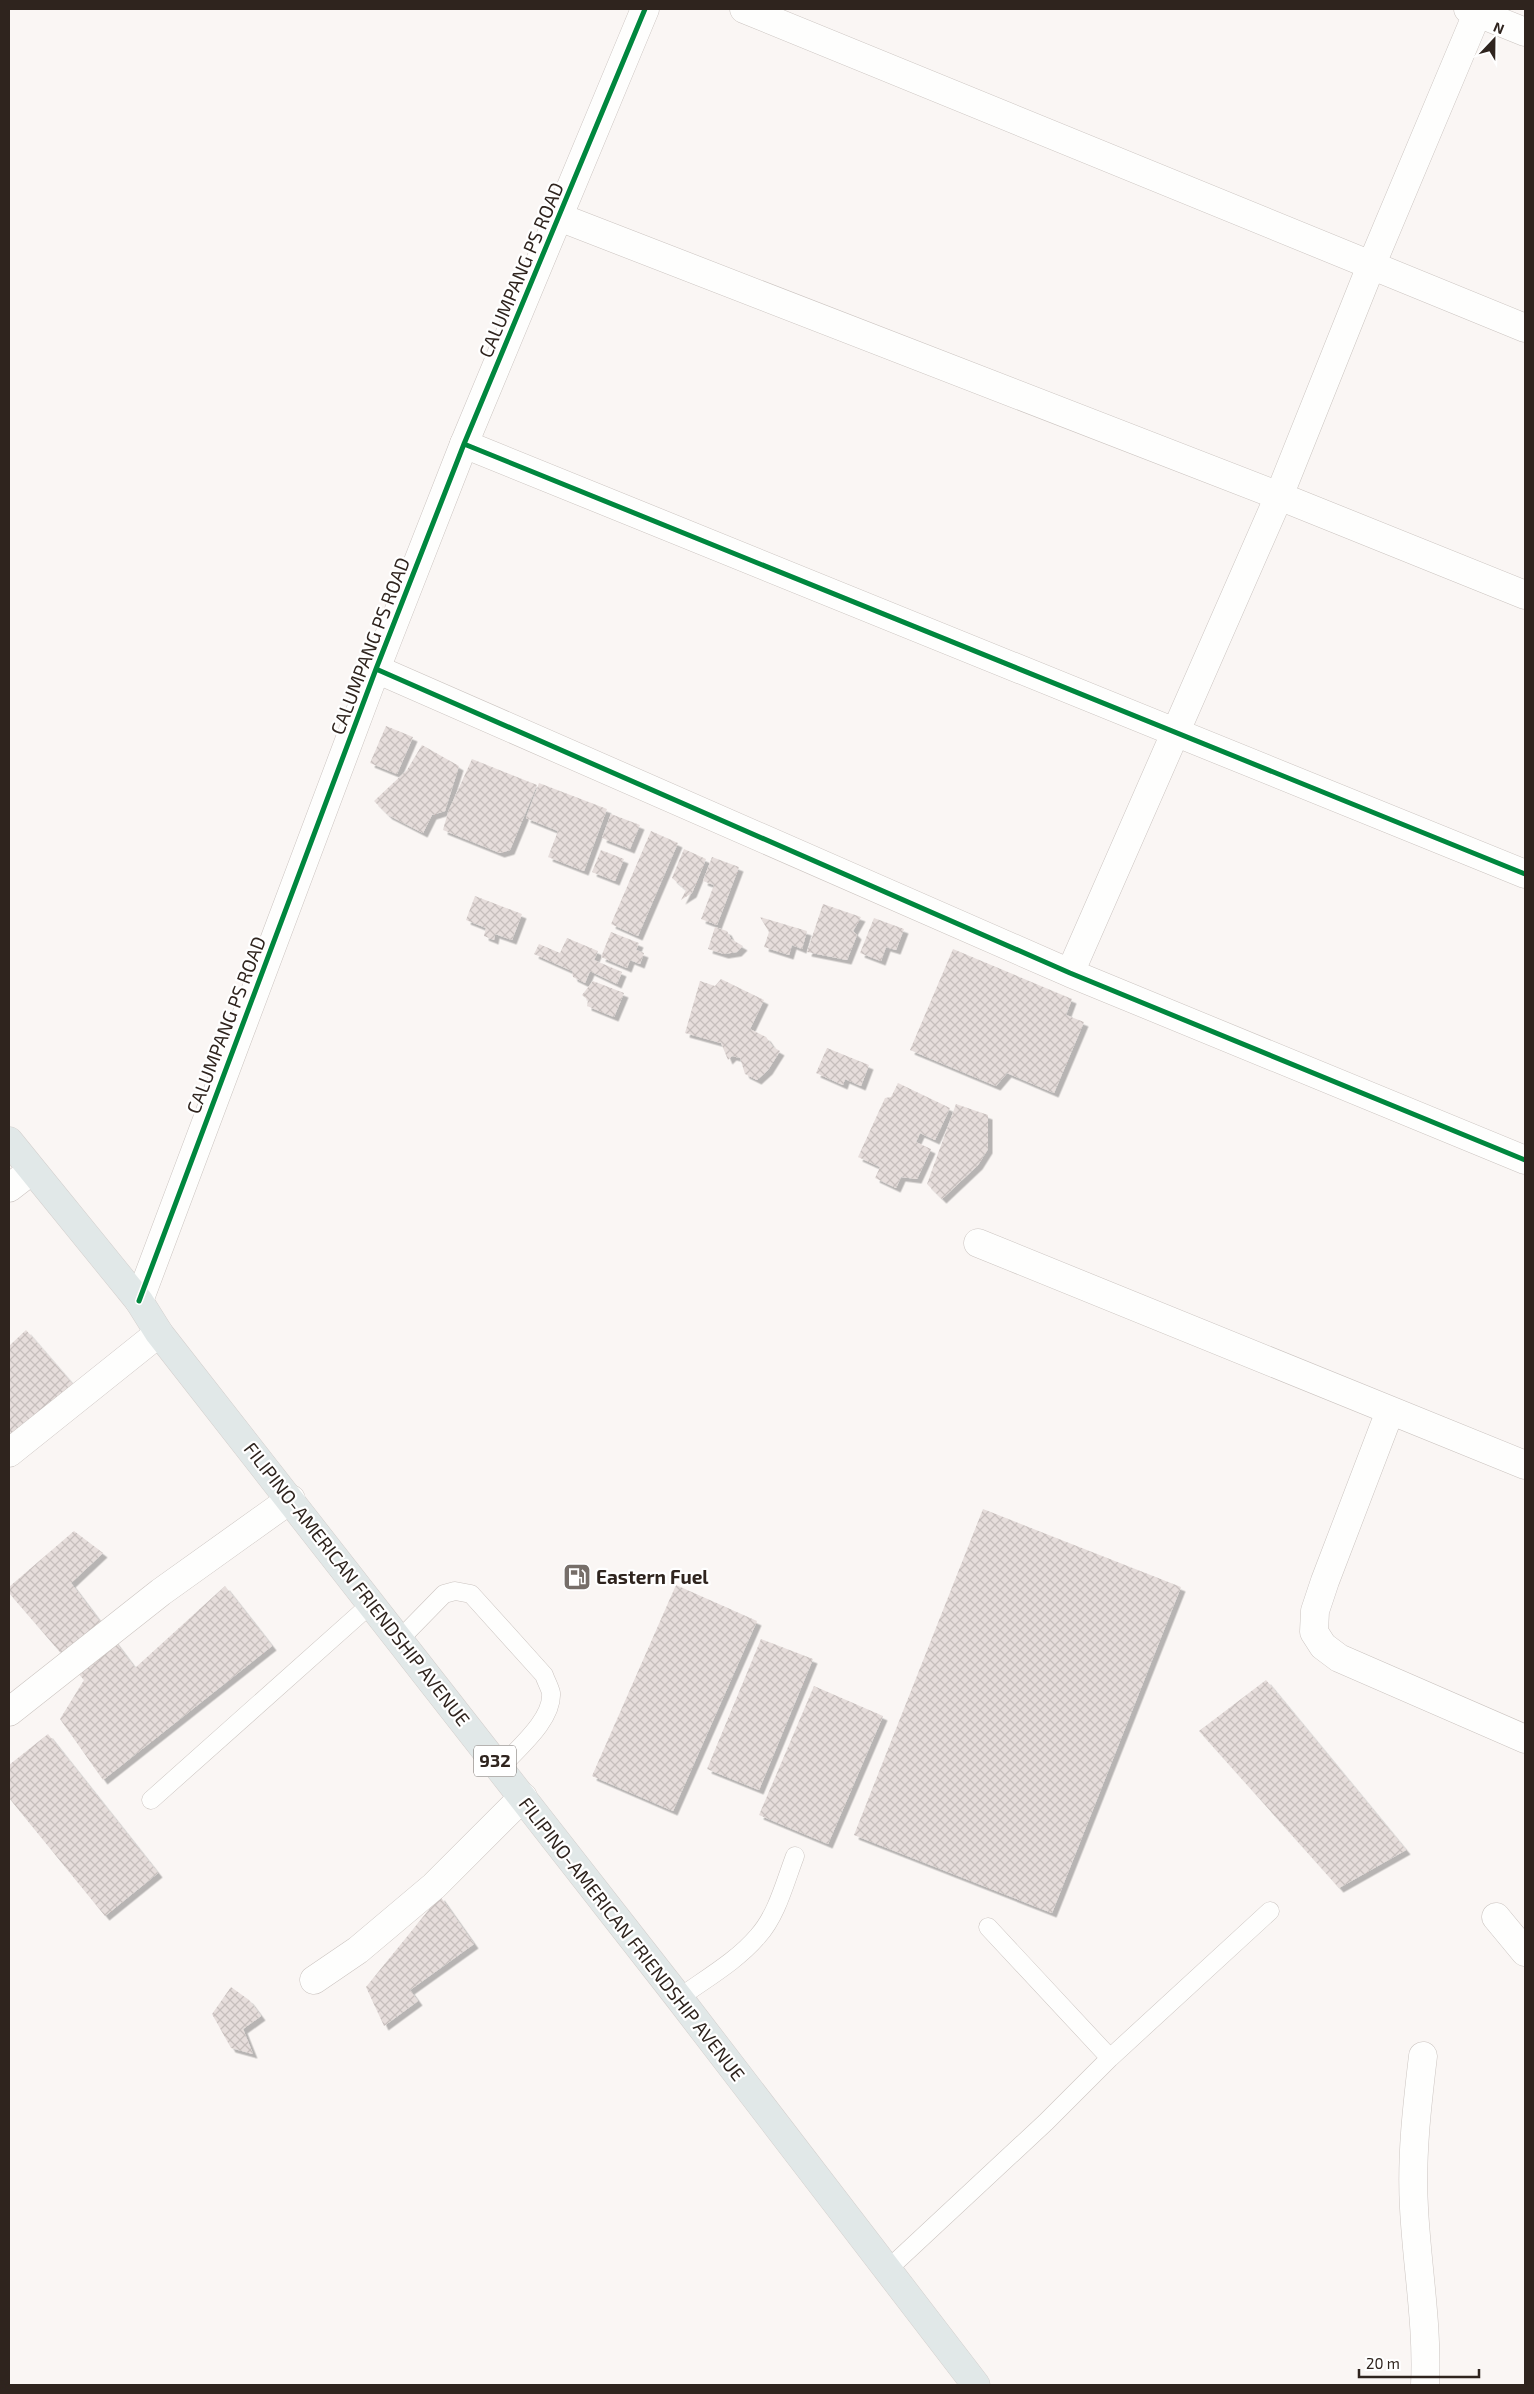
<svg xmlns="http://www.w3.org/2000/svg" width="1534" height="2394" font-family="'Exo 2',sans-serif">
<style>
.building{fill:url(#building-cross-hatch);filter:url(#shadow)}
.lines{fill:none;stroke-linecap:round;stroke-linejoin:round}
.service-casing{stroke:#cbc4c0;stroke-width:19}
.minor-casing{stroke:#cbc4c0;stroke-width:29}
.tertiary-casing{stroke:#cbc4c0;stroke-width:29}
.primary-casing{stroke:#d4d0ce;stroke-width:29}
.service{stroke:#fefefd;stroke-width:18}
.minor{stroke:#fefefd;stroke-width:28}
.tertiary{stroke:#fefefd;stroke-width:28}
.primary{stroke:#e1e8e8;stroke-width:28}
.cycleway-casing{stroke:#fff;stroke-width:8}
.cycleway{stroke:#00873e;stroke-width:5}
.labels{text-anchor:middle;stroke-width:4.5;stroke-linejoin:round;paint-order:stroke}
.shield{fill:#fff;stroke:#6d6662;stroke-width:1}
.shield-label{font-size:18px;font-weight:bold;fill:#2f241e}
.street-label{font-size:19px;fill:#2f241e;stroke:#fff}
.poi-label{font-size:19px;font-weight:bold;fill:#2f241e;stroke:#fff;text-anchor:start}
</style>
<defs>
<pattern id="building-cross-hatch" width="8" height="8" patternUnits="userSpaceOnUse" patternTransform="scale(1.25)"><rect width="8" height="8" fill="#e6dddb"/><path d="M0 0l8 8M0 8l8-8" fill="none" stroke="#c6bebc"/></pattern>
<filter id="shadow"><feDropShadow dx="4.5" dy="4.5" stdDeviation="0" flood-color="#0004"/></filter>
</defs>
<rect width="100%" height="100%" fill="#faf6f4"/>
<path class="building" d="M386,726L413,737L397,774L370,763Z
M422,745L459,766L445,811L432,815L423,833L388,815L374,801L407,770Z
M472,759L537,785L510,850L500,853L443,830L448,812Z
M539,783L607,809L584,871L548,857L558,831L526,818Z
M611,814L640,825L630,849L602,838Z
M651,831L678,843L638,936L611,924Z
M684,849L706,859L692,893L681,900L686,890L672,878Z
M601,850L624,859L615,881L592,872Z
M712,857L739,867L717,925L701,919L714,885L703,881Z
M475,896L522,914L512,940L495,934L494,940L484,936L486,928L466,920Z
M823,904L861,917L853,931L857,935L847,960L807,952Z
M760,917L807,931L802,949L792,945L789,955L764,947L769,932Z
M874,918L904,929L896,950L886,947L881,961L860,953Z
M715,927L727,931L731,939L743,946L737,952L724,954L708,949Z
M611,932L639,943L636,950L644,953L640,964L630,960L627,968L601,957Z
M567,938L598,951L594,960L622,972L617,984L590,971L585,983L573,977L572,971L534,954L539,944L560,953Z
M953,949L1072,999L1066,1015L1084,1022L1054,1093L1007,1073L996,1086L910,1050Z
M721,979L764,1000L750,1029L766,1037L773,1047L780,1051L768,1070L757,1080L745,1074L740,1058L732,1056L728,1060L721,1043L685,1033L700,981L715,986Z
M593,981L624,993L614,1017L587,1006L588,1000L582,995Z
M827,1048L869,1065L861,1086L845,1079L843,1085L816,1073Z
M898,1083L950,1108L935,1140L920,1133L916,1142L931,1149L917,1179L901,1177L896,1188L875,1178L880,1167L858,1157L885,1098L891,1097Z
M956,1104L988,1115V1149L978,1165L942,1199L927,1184Z
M26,1330L77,1389L9,1443V1346Z
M983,1509L1181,1587L1052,1913L854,1835Z
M74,1531L103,1553L71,1583L135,1668L225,1586L272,1646L103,1780L60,1719L84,1680L9,1593V1587Z
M676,1585L757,1621L673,1811L592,1776Z
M761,1639L813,1659L759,1790L707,1769Z
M1266,1680L1406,1850L1339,1888L1199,1731Z
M814,1686L883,1716L828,1844L759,1815Z
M48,1734L158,1873L105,1916L9,1798V1765Z
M440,1896L474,1944L410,1990L418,2001L384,2026L366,1987Z
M231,1987L249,2000L261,2016L243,2029L253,2054L231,2048L212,2014Z"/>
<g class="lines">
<defs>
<path id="service" d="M400,1639L444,1594L455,1591L471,1594L544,1675C546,1681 550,1688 551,1693C553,1720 517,1749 500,1768
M151,1800L372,1603
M988,1927L1110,2058
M679,1998C705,1979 737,1961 758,1936C777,1915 785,1882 795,1856
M886,2271L1046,2122L1110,2058L1270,1911"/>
<path id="minor" d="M744,9L1525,328
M1468,9L1525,32
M559,217L1279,496L1525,595
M464,444L1525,874
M376,669L1070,973L1525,1160
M1070,973L1279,496L1371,266L1479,9
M9,1188L31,1171
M978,1243L1525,1465
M1390,1411L1325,1581L1315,1611L1314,1632L1323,1646L1339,1658L1525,1739
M9,1453L159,1333
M9,1712L161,1592L291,1499
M1496,1917L1525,1952
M314,1980L358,1950L434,1886L523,1797
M1423,2056C1417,2106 1411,2157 1414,2208C1417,2267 1428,2326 1425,2385"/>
<path id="tertiary" d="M139,1301L376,669L464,444L645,9"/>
<path id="primary" d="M9,1141L139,1301L159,1333L679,1998L976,2385"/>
</defs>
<use href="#service" class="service-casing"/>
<use href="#minor" class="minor-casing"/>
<use href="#tertiary" class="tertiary-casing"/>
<use href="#primary" class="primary-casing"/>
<use href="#service" class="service"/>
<use href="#minor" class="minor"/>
<use href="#tertiary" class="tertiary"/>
<use href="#primary" class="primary"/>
<defs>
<path id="cycleway" d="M464,444L1525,874
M376,669L1070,973L1525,1160
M139,1301L376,669L464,444L645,9"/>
</defs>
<use href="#cycleway" class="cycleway-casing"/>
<use href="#cycleway" class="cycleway"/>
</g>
<defs>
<symbol id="fuel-square" viewBox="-11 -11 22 22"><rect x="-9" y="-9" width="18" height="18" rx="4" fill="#766e69" stroke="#fff"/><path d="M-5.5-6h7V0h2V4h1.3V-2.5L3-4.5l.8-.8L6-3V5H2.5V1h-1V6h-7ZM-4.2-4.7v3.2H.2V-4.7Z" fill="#fff"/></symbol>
</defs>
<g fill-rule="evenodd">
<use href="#fuel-square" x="561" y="1561" width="32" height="32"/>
</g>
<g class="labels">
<rect class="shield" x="474" y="1745.5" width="42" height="31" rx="4"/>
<g class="shield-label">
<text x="495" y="1767">932</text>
</g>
<g class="street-label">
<text transform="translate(521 270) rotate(-67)" y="7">CALUMPANG PS ROAD</text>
<text transform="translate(370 646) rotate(-69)" y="7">CALUMPANG PS ROAD</text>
<text transform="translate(226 1025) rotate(-69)" y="7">CALUMPANG PS ROAD</text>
<text transform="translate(357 1584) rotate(52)" y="7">FILIPINO-AMERICAN FRIENDSHIP AVENUE</text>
<text transform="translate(632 1939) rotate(52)" y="7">FILIPINO-AMERICAN FRIENDSHIP AVENUE</text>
</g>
<g class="poi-label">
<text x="596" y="1584">Eastern Fuel</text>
</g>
</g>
<rect width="1534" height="2394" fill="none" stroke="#2f241e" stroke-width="20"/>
<g transform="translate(1494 40) rotate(22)" stroke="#ffffff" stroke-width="4" paint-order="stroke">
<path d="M0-4L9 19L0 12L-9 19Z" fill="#2f241e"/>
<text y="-8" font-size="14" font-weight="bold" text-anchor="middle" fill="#2f241e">N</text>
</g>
<path d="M1359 2369v8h120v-8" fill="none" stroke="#2f241e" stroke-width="2.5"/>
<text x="1366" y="2369" font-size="15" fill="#2f241e" stroke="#ffffff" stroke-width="4" paint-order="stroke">20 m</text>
</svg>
